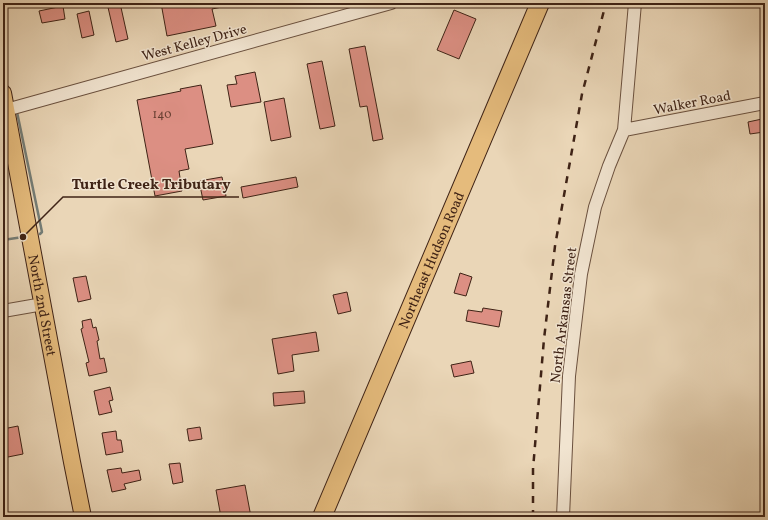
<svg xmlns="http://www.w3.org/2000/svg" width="768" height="520" font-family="Vollkorn,serif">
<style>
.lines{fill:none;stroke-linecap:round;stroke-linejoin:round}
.stream{stroke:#747c75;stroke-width:2.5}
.building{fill:#dc8f83;stroke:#3f2316}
.minor-casing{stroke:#6a503e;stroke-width:14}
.major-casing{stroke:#3f2316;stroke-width:18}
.highway-casing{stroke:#3f2316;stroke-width:20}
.minor{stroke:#f1e4d0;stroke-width:12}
.major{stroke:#e5bb7c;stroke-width:16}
.highway{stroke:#e5bb7c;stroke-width:18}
.rail{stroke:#3f2316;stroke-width:2.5;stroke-dasharray:7 7;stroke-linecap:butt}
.labels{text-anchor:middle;stroke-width:3;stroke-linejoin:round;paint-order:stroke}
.number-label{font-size:12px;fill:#663e31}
.street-label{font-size:14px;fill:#3f2316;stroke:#f1e4d0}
.leader{fill:none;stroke:#3f2316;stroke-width:1.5}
.callout-dot{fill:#3f2316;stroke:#f1e4d0;stroke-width:1.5}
.callout-label{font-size:15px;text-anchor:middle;font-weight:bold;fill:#3f2316;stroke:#f1e4d0;stroke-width:3;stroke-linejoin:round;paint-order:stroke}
</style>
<rect width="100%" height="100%" fill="#ead6b7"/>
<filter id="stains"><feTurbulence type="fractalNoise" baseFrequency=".005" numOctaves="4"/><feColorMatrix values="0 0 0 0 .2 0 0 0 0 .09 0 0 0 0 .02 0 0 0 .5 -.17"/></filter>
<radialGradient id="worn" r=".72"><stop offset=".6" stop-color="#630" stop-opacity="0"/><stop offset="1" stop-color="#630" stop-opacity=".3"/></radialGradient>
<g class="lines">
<path class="stream" d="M18,112H17L42,232L40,234
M3,240L23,237"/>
</g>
<path class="building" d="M107,3H120L128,39L116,42Z
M161,3H226L227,6L212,9L216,26L167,36Z
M63,6L65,19L42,23L39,11Z
M454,10L476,19L459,59L437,50Z
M89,11L94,35L82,38L77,14Z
M365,46L383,139L373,141L367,106L360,107L349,49Z
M322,61L335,126L320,129L307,64Z
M255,72L261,102L231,107L227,85L237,84L235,76Z
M201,85L213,144L185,149L189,169L179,171L182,191L155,196L137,100L181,91L180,89Z
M284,98L291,137L271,141L264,102Z
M762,119L764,132L750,134L748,122Z
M222,177L226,196L203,200L199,181Z
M296,177L298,187L243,198L241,187Z
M460,273L472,277L466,296L454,293Z
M86,276L91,299L78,302L73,278Z
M347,292L351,311L338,314L333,295Z
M483,308L502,311L499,327L466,321L468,310L482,312Z
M91,319L93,328L96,327L99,340L97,341L100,359L104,358L107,372L89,376L86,363L89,362L81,329L83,328L82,321Z
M316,332L319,351L292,355L294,371L278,374L272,339Z
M471,361L474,373L454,377L451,365Z
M110,387L113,400L109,401L112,412L99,415L94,391Z
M304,391L305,403L274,406L273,393Z
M18,426L23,454L3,458V429Z
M200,427L202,439L189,441L187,429Z
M116,431L117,440H121L123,452L106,455L102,433Z
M180,463L183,482L173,484L169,464Z
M121,468L122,473L139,470L141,480L124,484L126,489L112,492L107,470Z
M245,485L251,517H221L216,490Z"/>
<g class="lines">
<defs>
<path id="minor" d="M6,110L391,3
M624,130L765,103
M3,311L43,304
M563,517L569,376L581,274L595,207L609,166L624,130L635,3"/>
<g id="major">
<path id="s1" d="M3,93L72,462L83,517"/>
</g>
<g id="highway">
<path id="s2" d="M322,517L540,3"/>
</g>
</defs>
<use href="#minor" class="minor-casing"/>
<use href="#major" class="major-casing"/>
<use href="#highway" class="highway-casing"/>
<use href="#minor" class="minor"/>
<use href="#major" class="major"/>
<use href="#highway" class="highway"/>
<path class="rail" d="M533,517V469L544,339L555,246L582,94L606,3"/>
</g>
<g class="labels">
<g class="number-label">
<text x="162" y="118">140</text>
</g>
<g class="street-label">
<text transform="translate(194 42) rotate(-15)" y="5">West Kelley Drive</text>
<text transform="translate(692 102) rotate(-11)" y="5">Walker Road</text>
<text dy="5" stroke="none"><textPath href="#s2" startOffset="279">Northeast Hudson Road</textPath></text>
<text dy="5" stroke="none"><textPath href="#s1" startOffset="216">North 2nd Street</textPath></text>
<text transform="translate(563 315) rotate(-83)" y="5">North Arkansas Street</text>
</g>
</g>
<path class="leader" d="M23 237L63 197H239"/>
<circle class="callout-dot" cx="23" cy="237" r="4"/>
<g class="callout-label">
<text x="151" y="189">Turtle Creek Tributary</text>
</g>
<rect width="768" height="520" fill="none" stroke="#ead6b7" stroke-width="16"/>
<rect x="4" y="4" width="760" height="512" fill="none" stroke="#3f2316" stroke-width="2"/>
<rect x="8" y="8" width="752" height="504" fill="none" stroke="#3f2316"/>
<rect width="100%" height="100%" filter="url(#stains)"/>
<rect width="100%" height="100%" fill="url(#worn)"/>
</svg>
